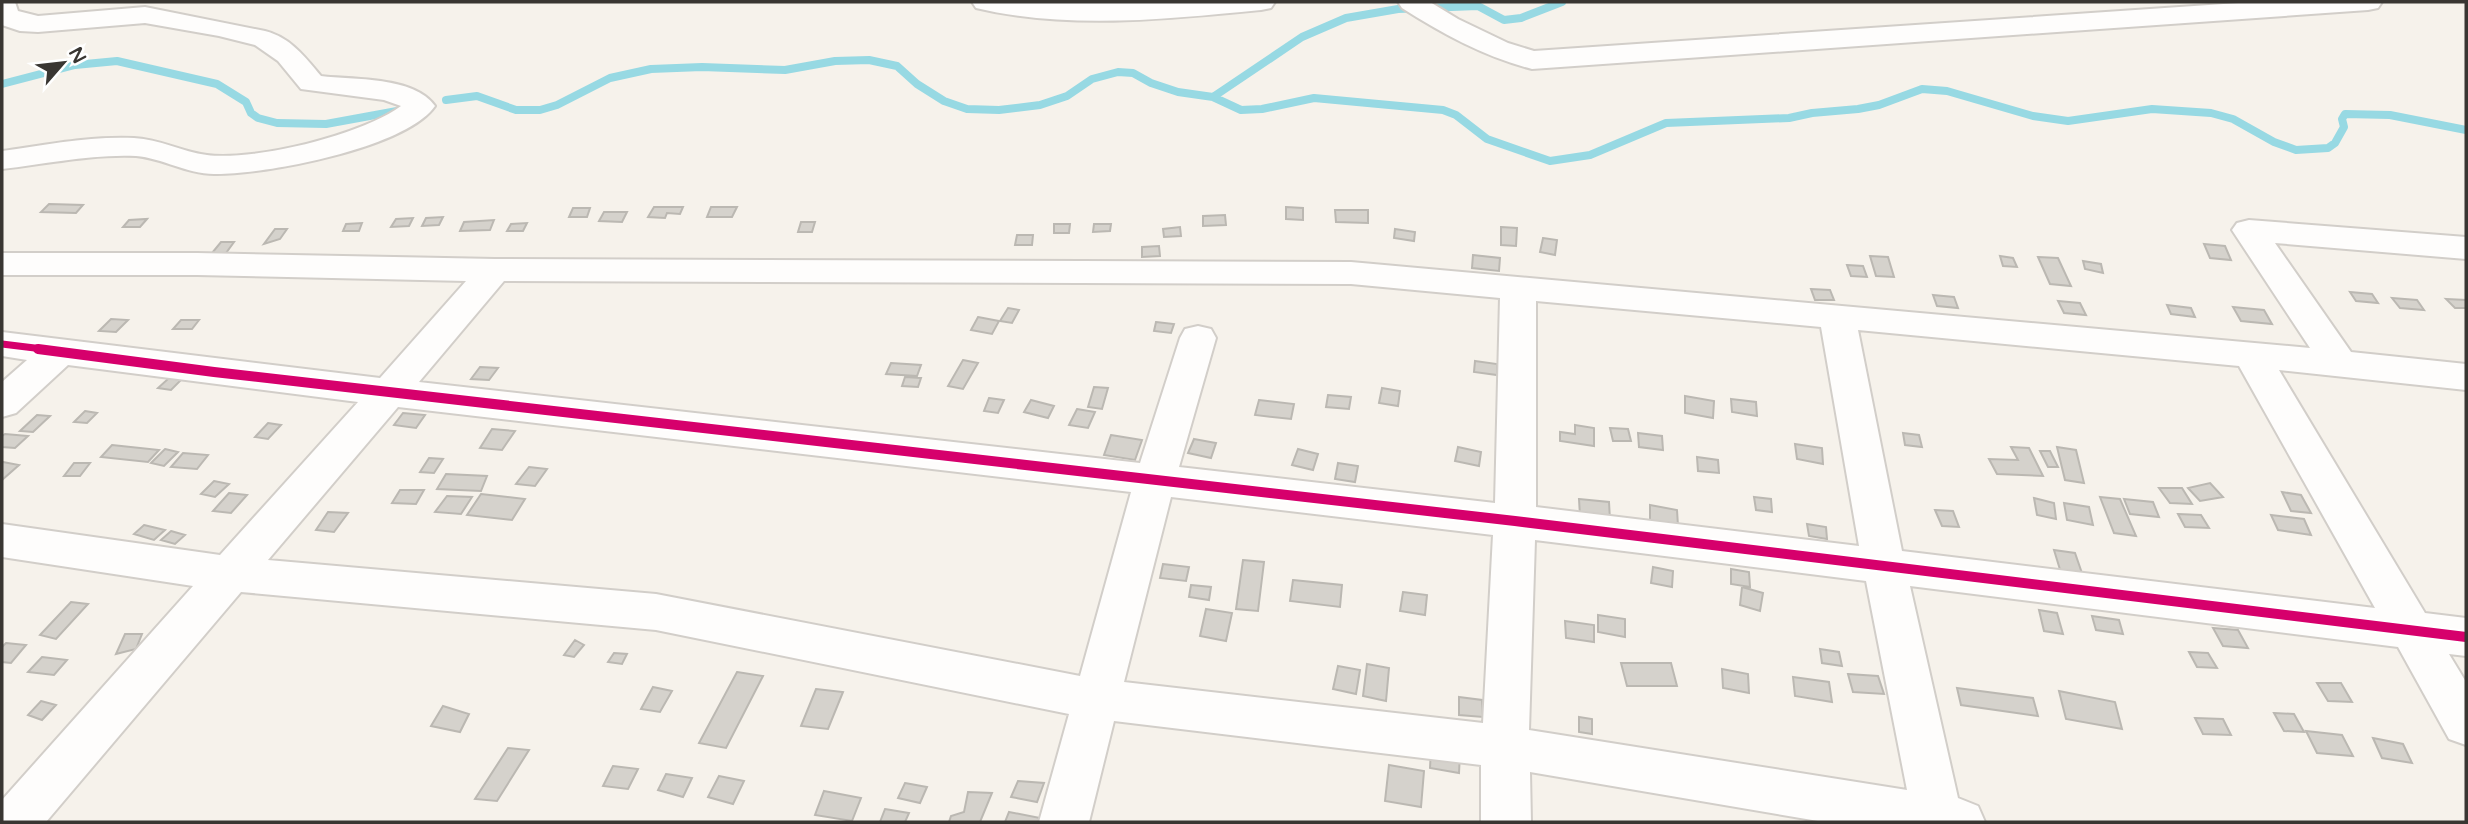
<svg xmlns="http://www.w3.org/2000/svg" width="2468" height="824" font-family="'Varela Round',sans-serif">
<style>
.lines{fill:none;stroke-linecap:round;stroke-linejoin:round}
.stream{stroke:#97d9e3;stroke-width:8}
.building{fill:#d5d2cc;stroke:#bbb8b2;stroke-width:2}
.street-casing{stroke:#d2cec9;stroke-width:4}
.street{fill:#fefdfc;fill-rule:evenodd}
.cycleway-far1-casing{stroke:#fff;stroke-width:10}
.cycleway-casing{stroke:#fff;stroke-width:14}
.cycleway-far1{stroke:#d6006c;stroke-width:7}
.cycleway{stroke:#d6006c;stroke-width:10}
</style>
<rect width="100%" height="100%" fill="#f6f2eb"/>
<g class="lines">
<path class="stream" d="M2,84L75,65L117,61L217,84L246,102L251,113L258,118L277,123L326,124L397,111
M1213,97L1302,37L1346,18L1398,9L1478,6L1504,20L1521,18L1562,2
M446,100L477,96L516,110H540L557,105L610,78L651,69L702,67L785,70L835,61L869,60L897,66L917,84L944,101L967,109L999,110L1040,105L1067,96L1092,79L1118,72L1133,73L1151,83L1178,92L1213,97L1241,110L1262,109L1314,98L1443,110L1456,115L1487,139L1550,161L1590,155L1666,123L1789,118L1812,113L1858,109L1879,105L1922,89L1947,91L2033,116L2068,121L2152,109L2211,113L2233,119L2274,142L2296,150L2328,148L2335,143L2344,127L2342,119L2345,114L2390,115L2466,130"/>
</g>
<path class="building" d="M49,204L83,205L76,213L41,212Z
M654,207H683L680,214L667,213L665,218L648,217Z
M711,207H737L732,217H707Z
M1286,207L1303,208V220L1286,219Z
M573,208H590L587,217H569Z
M1335,210H1368V223L1336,222Z
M604,212H627L622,222L599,221Z
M1225,215L1226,225L1203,226V216Z
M443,217L439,225L422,226L426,218Z
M413,218L409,226L391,227L396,219Z
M147,219L140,227H123L129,220Z
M494,220L490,230L460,231L464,222Z
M801,222H815L812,232H798Z
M362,223L359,231H343L346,224Z
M527,223L523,231H507L511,224Z
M1054,224H1070L1069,233H1054Z
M1094,224H1111L1110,231L1093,232Z
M1180,227L1181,236L1164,237L1163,229Z
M1501,227L1517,228L1516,246L1501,245Z
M275,229H287L280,239L264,244Z
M1395,229L1415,232L1414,241L1394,238Z
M1017,235H1033L1032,245H1015Z
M1543,238L1557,240L1555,255L1540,252Z
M221,242H234L226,253H212Z
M2204,244L2225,246L2231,260L2210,258Z
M1159,246L1160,256L1142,257V247Z
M1473,255L1500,258L1499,271L1472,268Z
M1870,256L1888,257L1894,277L1876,276Z
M2000,256L2013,258L2017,267L2003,266Z
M2038,257L2058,258L2071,286L2050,284Z
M2083,261L2101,264L2103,273L2085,269Z
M1847,265L1863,266L1867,277L1851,276Z
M1811,289L1830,290L1834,300H1815Z
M2350,292L2372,294L2378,303L2356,301Z
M1933,295L1954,297L1958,308L1937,306Z
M2392,298L2417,300L2424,310L2400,308Z
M2446,299L2466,300V308H2455Z
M2058,301L2080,303L2086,315L2064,313Z
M2167,305L2191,308L2195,317L2171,314Z
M2233,307L2264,310L2272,324L2241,321Z
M1008,308L1019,310L1012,323L1000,321Z
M978,317L999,321L992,334L971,330Z
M111,319L128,320L116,332L99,331Z
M181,320H199L192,329H173Z
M1156,322L1174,324L1171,333L1154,331Z
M963,360L978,363L963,389L948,386Z
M1475,361L1497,364V375L1474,372Z
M891,363L921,365L917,376L886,374Z
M480,367L498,368L489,380L471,379Z
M905,377L921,378L918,387L902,386Z
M169,378L181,380L171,390L158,388Z
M1094,387L1108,388L1102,409L1088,407Z
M1382,388L1400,391L1398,406L1379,403Z
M1328,395L1351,397L1349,409L1326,407Z
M1685,396L1714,401L1713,418L1685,413Z
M989,398L1004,400L998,413L984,411Z
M1731,399L1756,402L1757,416L1732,412Z
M1031,400L1054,406L1048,418L1024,412Z
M1259,400L1294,404L1291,419L1255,415Z
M1077,409L1095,412L1088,428L1069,425Z
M85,411L97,413L87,423L74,422Z
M403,413L425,415L416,428L394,425Z
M37,415L50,416L33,432L20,431Z
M268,423L281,425L268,439L255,437Z
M1575,425L1594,428V446L1560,441V432L1575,434Z
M1610,428L1628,429L1631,441H1613Z
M492,429L515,431L502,450L480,448Z
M1638,433L1662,436L1663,450L1639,447Z
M1903,433L1919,435L1922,447L1905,445Z
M5,434L28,436L15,448L2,447V436Z
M1111,435L1142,440L1135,460L1104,455Z
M1194,439L1216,443L1211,458L1188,453Z
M1795,444L1822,448L1823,464L1797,459Z
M112,445L159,450L148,462L101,457Z
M1458,447L1481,452L1479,466L1455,461Z
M2011,447L2029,448L2043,476L1997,474L1989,459L2018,460Z
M2057,447L2076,450L2084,483L2065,480Z
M165,449L178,452L164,466L151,463Z
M1298,449L1318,454L1313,470L1292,465Z
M2040,451H2050L2058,467H2048Z
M183,453L208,455L197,469L171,467Z
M1697,457L1718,460L1719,473L1698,471Z
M429,458L443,459L434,473L420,472Z
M3,462L19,465L2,480V463Z
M74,463H90L80,476H64Z
M1338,463L1358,466L1355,482L1335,479Z
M529,467L547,469L535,486L516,484Z
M446,474L487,476L481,491L437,489Z
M214,481L229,484L215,497L201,494Z
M2210,483L2223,497L2200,501L2188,488Z
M2159,488H2182L2192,504L2170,503Z
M400,490H424L416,504L392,503Z
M2282,492L2301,495L2311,513L2291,511Z
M229,493L247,495L231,513L213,511Z
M481,494L525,499L512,520L467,515Z
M447,496L472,497L461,514L435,512Z
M1754,497L1771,499L1772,512L1756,510Z
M2100,497L2120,499L2136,536L2114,533Z
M2034,498L2054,503L2056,519L2037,515Z
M1579,499L1609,502L1610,520L1580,516Z
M2124,499L2153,502L2159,517L2130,514Z
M2064,503L2089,507L2093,525L2067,520Z
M1650,505L1677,510L1678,526L1650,521Z
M1935,510L1953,511L1959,527L1942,526Z
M328,512L348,513L334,532L316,530Z
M2178,514L2201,515L2209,528L2185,527Z
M2271,515L2304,519L2311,535L2278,530Z
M1807,524L1826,527L1827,539L1809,536Z
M144,525L165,530L154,540L134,534Z
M171,531L185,535L175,544L161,540Z
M2054,550L2075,553L2084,579L2062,576Z
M1243,560L1264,562L1258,611L1236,609Z
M1163,564L1189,567L1186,581L1160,578Z
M1653,567L1673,571L1672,587L1651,583Z
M1731,569L1749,572L1750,587L1731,584Z
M1293,580L1342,585L1340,607L1290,601Z
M1191,585L1211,587L1209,600L1189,597Z
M1742,587L1763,593L1760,611L1740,605Z
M1403,592L1427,595L1425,615L1400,611Z
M71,602L88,604L56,639L40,635Z
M1206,609L1232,613L1226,641L1200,636Z
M2039,610L2057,613L2063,634L2044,631Z
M1598,615L1625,619V637L1598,632Z
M2092,616L2119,620L2123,634L2096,630Z
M1565,621L1594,625V642L1566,638Z
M2213,628L2238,630L2248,648L2223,646Z
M125,634H142L136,649L116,654Z
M575,640L584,645L574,657L564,655Z
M6,643L26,645L11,663L2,662V647Z
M1820,649L1839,652L1842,666L1822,663Z
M2189,652L2208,653L2217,668L2197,667Z
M614,653L627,654L622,664L608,662Z
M42,657L67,660L54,675L28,672Z
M1621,663H1671L1677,686H1627Z
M1367,664L1389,668L1386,701L1363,696Z
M1338,666L1360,670L1356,694L1333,689Z
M1722,669L1748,674L1749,693L1723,688Z
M737,672L763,676L726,748L699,743Z
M1848,674L1878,676L1884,694L1853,692Z
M1793,677L1829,682L1832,702L1795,696Z
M2317,683H2341L2352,702L2328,701Z
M653,687L672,691L660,712L641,709Z
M1957,688L2033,698L2038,716L1961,705Z
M816,689L843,692L828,729L801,726Z
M2059,691L2115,702L2122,729L2066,719Z
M1459,697L1482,700L1483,717L1459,715Z
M41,701L56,705L42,720L28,715Z
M443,706L469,714L460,732L431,726Z
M2274,713L2294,714L2304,732L2284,731Z
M1579,717L1592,719V734L1579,732Z
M2195,718L2223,719L2231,735L2203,734Z
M2306,731L2342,735L2353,756L2317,753Z
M2373,738L2403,744L2412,763L2382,758Z
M508,748L529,750L497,801L475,799Z
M1431,749L1460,753L1459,773L1430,768Z
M1389,765L1424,771L1421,807L1385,801Z
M613,766L638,769L628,789L603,786Z
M666,774L692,778L683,797L658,790Z
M719,776L744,781L733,804L708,797Z
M1018,781L1044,783L1037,802L1011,797Z
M905,783L927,787L920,803L898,798Z
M824,791L861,798L852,821L815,815Z
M968,792L992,793L980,822H949L951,816L964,812Z
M885,809L909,813L905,822H880Z
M1009,812L1040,818L1039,822H1005Z"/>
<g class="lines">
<defs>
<path id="street" d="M2,2H15L18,11L38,16L145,7L265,31C290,37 305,57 321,76C353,80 414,76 435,106C406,148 264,175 214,174C187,174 162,158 136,156C91,154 46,164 2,169V151C45,145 90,136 134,138C160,139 182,152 207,155C255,161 362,135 401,106L384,100L301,89L278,61L255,45L219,36L145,23L38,32L20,31L2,25Z
M972,2H1275L1271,8L1261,10C1169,19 1067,30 976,8Z
M1398,2H1430L1458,19L1508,43L1534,51L2253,2H2382L2378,8L2368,10L1532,69C1485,57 1443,34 1402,8Z
M2249,220L2466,237V259L2275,243L2351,352L2466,364V390L2279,370L2425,613L2466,618V656L2449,654L2466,682V745L2449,739L2398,647L1910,586L1958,798L1978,806L1985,822H1824L1530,772L1531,822H1481V765L1114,721L1089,822H1039L1069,714L656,630L241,592L46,822H2V800L193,586L2,557V524L220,555L358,402L68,365L16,413L2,417V382L27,360L2,356V332L380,378L466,281L197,275H2V253H197L495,259L1351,262L2310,348L2232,230L2237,223ZM504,281L1351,284L1500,298L1495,503L1179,467L1216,338L1211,329L1198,326L1185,329L1180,338L1140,463L419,382ZM1536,301L1821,327L1859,546L1536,507ZM1858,330L2239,366L2375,608L1902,551ZM398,407L1131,492L1080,676L656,594L268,560ZM1171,497L1493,535L1483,723L1124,682ZM1535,540L1866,581L1907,790L1529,730Z"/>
</defs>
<use href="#street" class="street-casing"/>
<use href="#street" class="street"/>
<defs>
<path id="cycleway-far1" d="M2,344L51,350"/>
<path id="cycleway" d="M38,349L214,372L1515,521L2466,637"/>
</defs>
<use href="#cycleway-far1" class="cycleway-far1-casing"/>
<use href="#cycleway" class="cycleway-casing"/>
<use href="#cycleway-far1" class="cycleway-far1"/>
<use href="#cycleway" class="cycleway"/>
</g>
<rect width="2468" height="824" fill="none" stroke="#393632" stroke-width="7"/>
<g transform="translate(63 63) rotate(62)" stroke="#ffffff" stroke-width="5" paint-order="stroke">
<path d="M0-5L12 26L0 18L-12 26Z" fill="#393632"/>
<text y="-10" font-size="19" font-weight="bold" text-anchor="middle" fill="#393632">N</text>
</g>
</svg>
